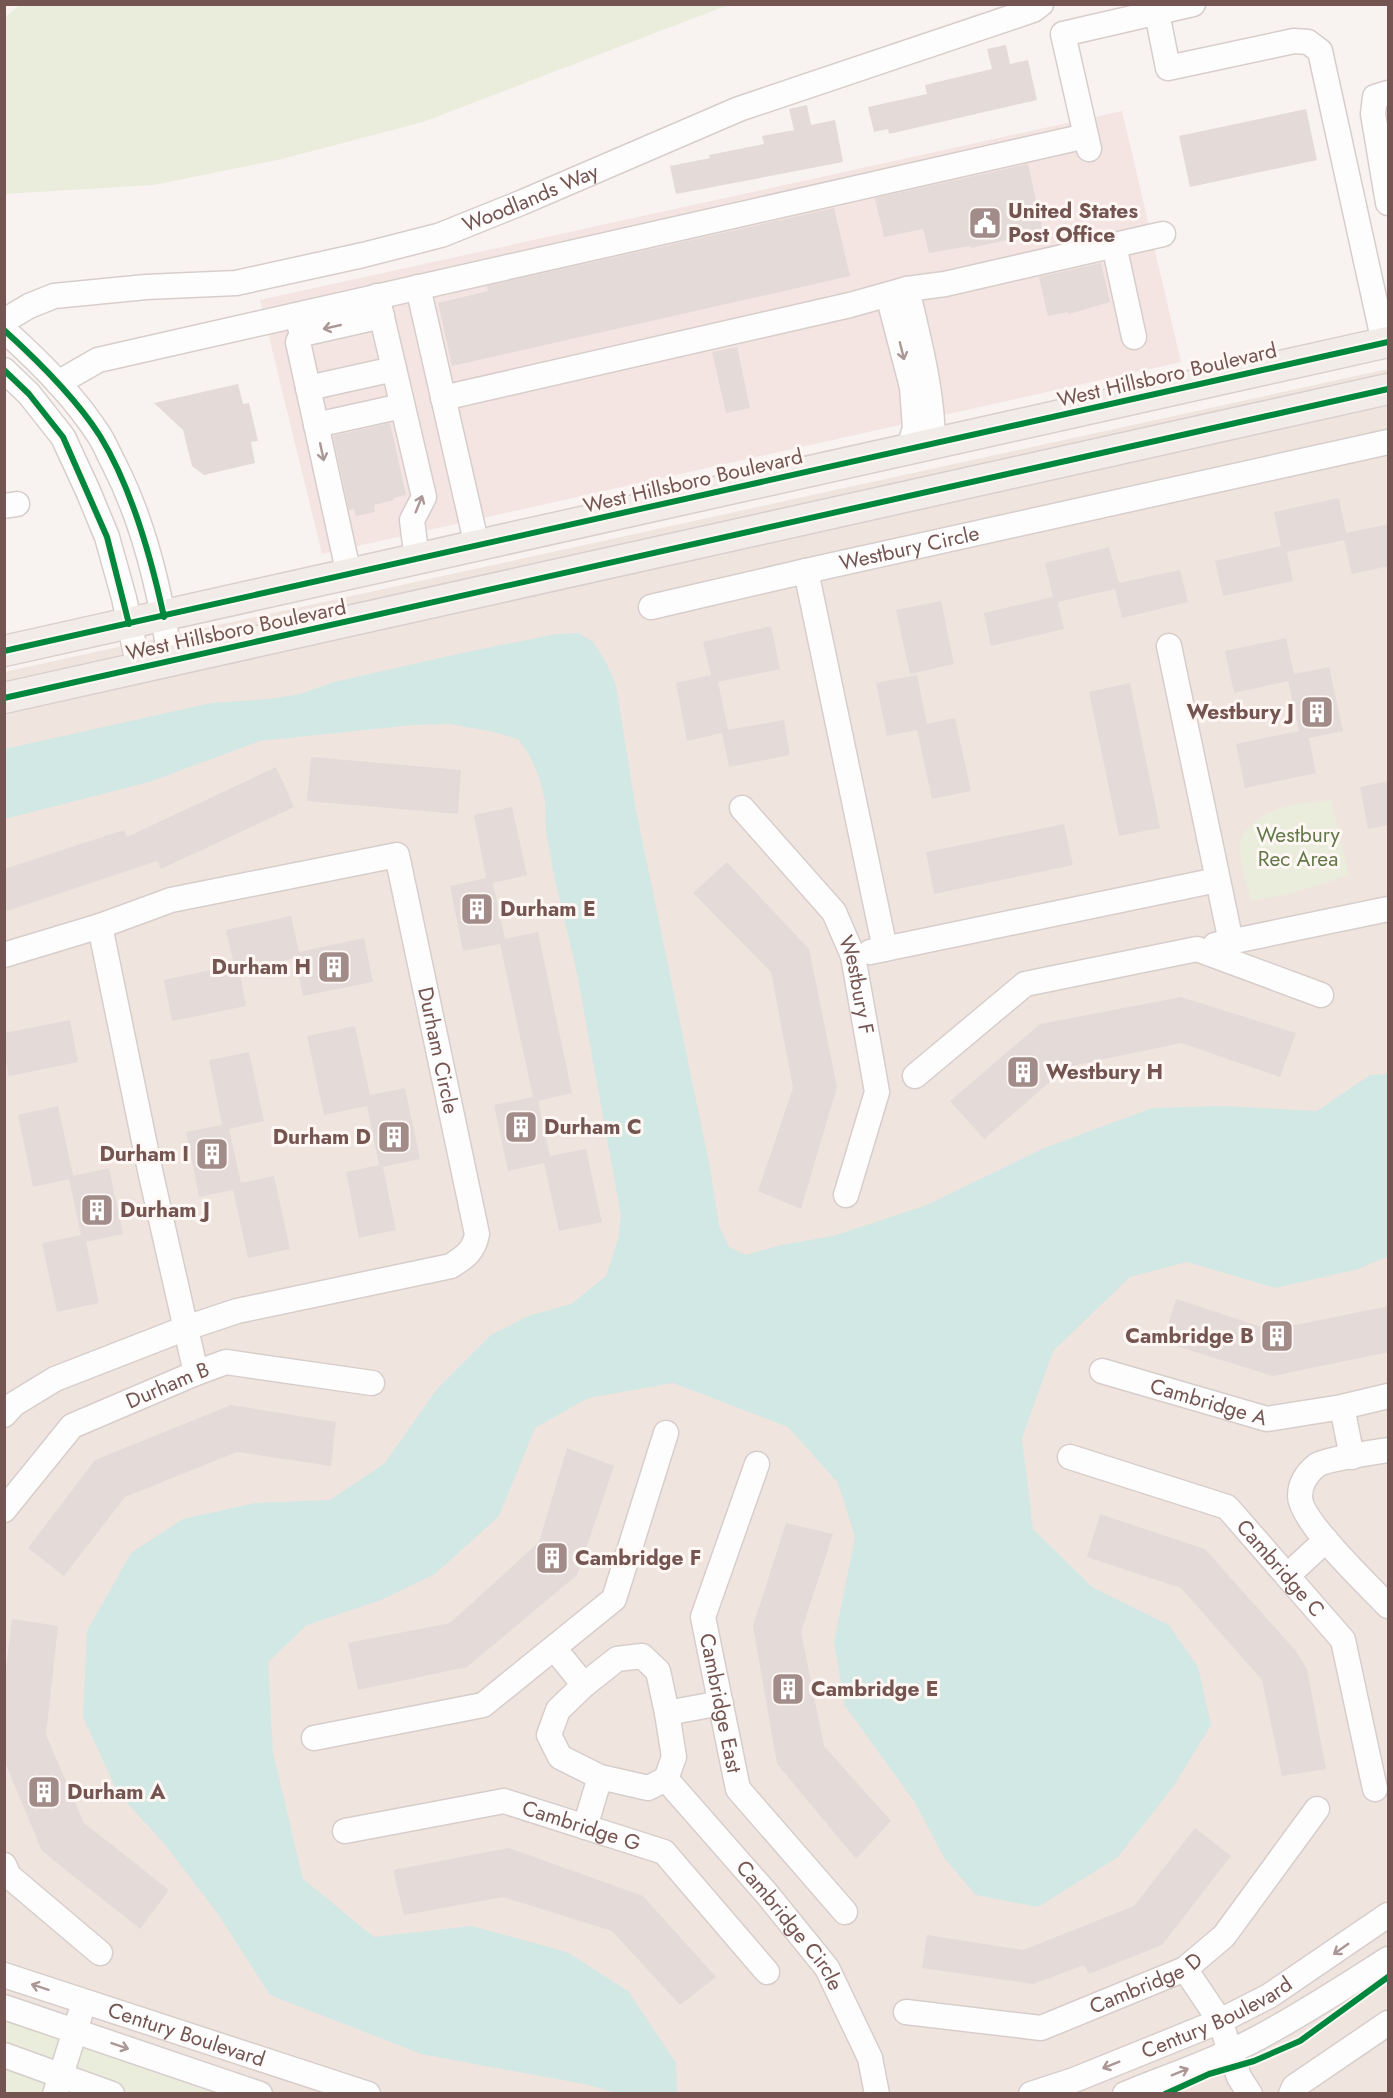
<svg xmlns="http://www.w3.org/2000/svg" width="1393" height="2098" font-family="Jost,sans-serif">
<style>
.residential{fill:#f0e4de}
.commercial{fill:#f4e4e2}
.green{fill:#eaeddc}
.water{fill:#d2e8e5}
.building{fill:#e4dad7}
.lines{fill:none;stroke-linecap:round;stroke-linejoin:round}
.minor-casing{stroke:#d7cecc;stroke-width:27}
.major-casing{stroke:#d9cfcd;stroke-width:33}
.minor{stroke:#fefdfd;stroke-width:24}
.major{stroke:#f2ece8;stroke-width:30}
.cycleway-casing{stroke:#fef7f3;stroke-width:10}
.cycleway{stroke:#00873e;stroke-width:6}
.oneway{stroke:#ab9896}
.labels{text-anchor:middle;stroke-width:6;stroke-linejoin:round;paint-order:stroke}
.street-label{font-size:21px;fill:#745551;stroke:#fef7f3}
.poi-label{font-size:21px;font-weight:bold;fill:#745551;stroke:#fef7f3;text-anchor:start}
.park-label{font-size:21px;fill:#63784a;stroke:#fef7f3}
</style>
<rect width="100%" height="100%" fill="#f8f3f0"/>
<path class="residential" d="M1388,369V2093H5L4,672Z"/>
<path class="commercial" d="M1122,111L1181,362L322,554L260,300Z"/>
<path class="green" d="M21,4H728V5L423,122L282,159L154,185L5,194V17Z
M1331,800L1349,875L1293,893L1251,901C1247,885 1239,862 1240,845C1240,839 1244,833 1248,829C1271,804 1299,804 1331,800Z
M5,2021L217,2093L5,2094Z"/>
<path class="water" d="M578,633L592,641L599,651L607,664L616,686L636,810L710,1168L719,1226L729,1247L746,1255L781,1245L833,1236L927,1205L1042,1149L1152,1108L1224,1106L1317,1111L1370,1075L1388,1074V1256L1359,1269L1275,1288L1187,1262L1130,1277L1053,1351L1022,1438L1033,1529L1092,1587L1169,1625L1198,1667L1211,1725L1173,1787L1118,1857L1038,1907L976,1895L945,1859L914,1801L845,1706L834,1642L855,1537L838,1483L788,1427L673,1383L588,1398L535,1428L499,1516L435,1574L381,1600L307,1625L268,1662L273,1753L303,1879L374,1937L472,1926L567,1952L628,1991L676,2063L677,2093H617L584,2084L421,2054L270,1995L218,1914L163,1842L118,1793L83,1717L87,1631L131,1553L183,1519L255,1503L330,1500L385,1463L436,1390L491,1335L528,1316L571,1304L606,1276L618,1240L621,1216L577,973L555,880L546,832L545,800L539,777L530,756L518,739L494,732L450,724L413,725L260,741L149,782L5,819V749L211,703L269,699L300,694L334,682L462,653L556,634Z"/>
<path class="building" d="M1006,45L1010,64L1028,60L1037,100L889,134L888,129L874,132L868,107L927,94L925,85L992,69L987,49Z
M807,105L811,125L835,120L843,162L676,194L670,166L710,158L709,155L764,144L762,136L794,130L789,109Z
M1306,109L1317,160L1190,187L1179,136Z
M1028,164L1043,232L971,248L970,246L929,253L923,229L884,237L875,198Z
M834,208L850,276L452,366L438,303L488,291L487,286Z
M1101,263L1110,302L1069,314L1068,312L1048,316L1039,277Z
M737,347L750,408L726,413L712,352Z
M238,384L243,404L249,403L258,441L251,442L255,463L204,475L192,466L183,430L154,403Z
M390,423L406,495L393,498L394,500L374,505L375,512L356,516L354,509L349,510L333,436Z
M1339,498L1346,533L1389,524V566L1352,574L1344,540L1287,552L1293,581L1223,596L1215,561L1281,546L1274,512Z
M1109,547L1119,583L1180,570L1188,602L1122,618L1115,589L1058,602L1064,629L991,646L984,613L1053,597L1045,563Z
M941,601L954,664L910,674L896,610Z
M771,626L780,669L718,682L728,730L784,720L790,755L729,767L722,733L687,741L676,683L711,675L703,642Z
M1286,638L1294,674L1329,667L1343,731L1309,738L1316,773L1245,788L1236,744L1299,731L1288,681L1234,693L1225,651Z
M917,675L927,724L955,718L971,791L932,799L917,730L887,736L876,683Z
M1130,683L1160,828L1119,836L1089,692Z
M311,757L461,770L458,814L307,801Z
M276,767L294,807L161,869L157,861L4,912V869L124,830L127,837Z
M1389,781V825L1368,829L1360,787Z
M512,807L527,875L493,883L505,939L538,932L572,1093L538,1101L550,1156L586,1149L602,1222L559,1231L544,1163L508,1171L494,1105L533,1097L500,944L463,951L450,886L486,878L474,815Z
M1064,824L1073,865L934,894L926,852Z
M727,862L809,949L837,1087L801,1209L758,1191L793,1088L771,972L693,893Z
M291,916L299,952L364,938L373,982L303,996L295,958L239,970L246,1006L172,1021L164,980L234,965L226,930Z
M1181,997L1296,1033L1280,1077L1181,1043L1067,1067L984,1139L950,1101L1040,1024Z
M70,1020L78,1062L9,1076L4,1054V1033Z
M355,1026L370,1095L405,1088L420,1159L383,1167L396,1230L359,1238L346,1172L379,1165L367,1106L324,1115L307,1036Z
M249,1052L264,1121L229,1129L241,1183L274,1176L290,1249L248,1258L233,1190L199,1197L186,1132L222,1125L209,1060Z
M58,1106L73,1176L109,1168L123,1234L86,1242L99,1303L57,1312L42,1243L81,1235L69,1179L33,1187L18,1115Z
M1176,1299L1271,1330L1389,1306V1352L1273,1376L1163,1342Z
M231,1405L336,1422L331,1466L237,1452L125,1497L64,1576L28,1548L95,1460Z
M567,1448L614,1466L577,1575L467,1667L358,1690L348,1643L450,1623L539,1542Z
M1100,1514L1205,1549L1295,1650L1307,1669L1326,1769L1282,1776L1262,1680L1181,1588L1087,1557Z
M786,1523L833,1534L801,1632L824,1746L891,1821L856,1859L777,1764L753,1626Z
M12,1619L58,1626L46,1735L84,1823L169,1890L140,1929L42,1851L4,1760V1682Z
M1195,1828L1231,1856L1162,1945L1089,1974L1084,1965L1033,1984L922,1968L927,1935L1023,1950L1134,1906Z
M509,1848L643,1896L716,1977L680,2005L612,1931L503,1897L404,1915L393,1870Z"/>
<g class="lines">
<defs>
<g id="minor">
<path d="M1157,13L1168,68L1294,41L1308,42L1320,51L1384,343"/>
<path d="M1388,93L1375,97L1373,114L1388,203"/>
<path d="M1089,149L1063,34L1193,4"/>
<path d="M1114,245L1134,337"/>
<path d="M418,287L477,546"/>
<path d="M907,289C919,341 933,392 933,445"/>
<path d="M888,295L912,387L915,428L908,451"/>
<path d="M377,296L424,497L412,520L417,560"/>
<path d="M298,320L302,334L382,316"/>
<path id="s1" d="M4,321L29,306L54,296L146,287L236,283L363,255L441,235L523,202L739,109L1033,10L1041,4"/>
<path d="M4,330C39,361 74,396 99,435C105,444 109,455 114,464C145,525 161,593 170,661"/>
<path d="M302,334L298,342L349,575"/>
<path d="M4,370L29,394L63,437L88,491L107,537L124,598L139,668"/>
<path d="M58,383L98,360L1086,136"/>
<path d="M308,388L394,369"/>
<path d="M443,398L850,305L907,289L945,284L1163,234"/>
<path d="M316,425L402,406"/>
<path d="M4,506L17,504"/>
<path d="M651,607L806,571"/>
<path d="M1169,646L1231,942L1225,959"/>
<path id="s2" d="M742,808L834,912L853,956L877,1092L846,1195"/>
<path d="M100,926L151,1175L196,1373"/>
<path d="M1215,945L1388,909"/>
<path id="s3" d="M885,949L806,571L1388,442"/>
<path d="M870,952L1217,880"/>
<path id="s4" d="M4,955L100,926L171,900L397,855L477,1234C474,1251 465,1257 451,1266L237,1311L186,1328L55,1379L14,1404L4,1415"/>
<path d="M915,1076L1025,984L1197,949L1321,995"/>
<path id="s5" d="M1102,1371L1267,1419L1342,1407L1388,1396"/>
<path d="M1342,1407L1352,1457"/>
<path id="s6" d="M1070,1457L1227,1507L1343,1640L1375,1789"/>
<path id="s7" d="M757,1464L703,1617L738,1789L845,1912"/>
<path id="s8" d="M4,1510L72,1426L196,1373L226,1362L372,1383"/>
<path d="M1287,1576L1326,1540"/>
<path d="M1388,1606C1370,1587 1299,1520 1300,1496C1300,1484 1307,1473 1317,1465C1326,1459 1375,1452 1388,1450"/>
<path d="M554,1648L584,1685"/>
<path d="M642,1656L658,1671L667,1713L674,1757L666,1779L648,1788L600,1777L560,1757L549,1735L558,1710L584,1685L617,1659Z"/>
<path d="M667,1713L721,1703"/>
<path d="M314,1738L483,1705L614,1599L666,1433"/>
<path id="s9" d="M666,1779L767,1894L827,1968L870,2058L877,2094"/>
<path d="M585,1827L600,1777"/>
<path id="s10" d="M345,1831L504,1801L664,1852L767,1972"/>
<path d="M4,1865L9,1876L100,1953"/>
<path d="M1185,1969L1220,2021L1239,2077L1250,2094"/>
<path id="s11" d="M4,1975L368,2094"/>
<path d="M4,2007L260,2094"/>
<path id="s12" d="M906,2012L1041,2028L1185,1969L1224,1936L1317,1809"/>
<path d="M4,2055L112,2094"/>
<path d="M55,2094L80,2015"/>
<path id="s13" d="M1031,2094L1074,2080L1220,2021L1269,1996L1388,1915"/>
<path d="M1125,2094C1168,2076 1213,2062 1254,2040C1300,2016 1344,1987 1388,1959"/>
<path d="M1291,2094L1294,2087L1388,2023"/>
</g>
<path id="major" d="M4,651L1388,342
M4,698L1388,389"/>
</defs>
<use href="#minor" class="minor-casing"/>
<use href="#major" class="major-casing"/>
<use href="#minor" class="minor"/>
<use href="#major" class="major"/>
<defs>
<path id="cycleway" d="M4,330C37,360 76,398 100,436C132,488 151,557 164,617
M4,370L29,394L63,437L107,537L129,624
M4,651L1388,342
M4,698L1388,389
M1165,2094L1209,2074L1254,2061L1300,2041L1388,1977"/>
</defs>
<use href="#cycleway" class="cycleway-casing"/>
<use href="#cycleway" class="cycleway"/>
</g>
<defs><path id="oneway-shaft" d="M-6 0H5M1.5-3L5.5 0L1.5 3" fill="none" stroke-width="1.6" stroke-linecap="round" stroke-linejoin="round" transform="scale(1.5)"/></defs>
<g class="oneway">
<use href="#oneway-shaft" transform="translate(332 327) rotate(167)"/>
<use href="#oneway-shaft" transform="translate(902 351) rotate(76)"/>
<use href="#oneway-shaft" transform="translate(322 452) rotate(78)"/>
<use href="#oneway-shaft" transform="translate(419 504) rotate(-68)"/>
<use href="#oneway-shaft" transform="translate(1341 1949) rotate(145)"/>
<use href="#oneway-shaft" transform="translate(40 1987) rotate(-162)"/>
<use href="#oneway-shaft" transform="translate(120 2046) rotate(19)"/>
<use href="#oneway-shaft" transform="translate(1111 2065) rotate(158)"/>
<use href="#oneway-shaft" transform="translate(1180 2072) rotate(-22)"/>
</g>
<defs>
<symbol id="civic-square" viewBox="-11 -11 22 22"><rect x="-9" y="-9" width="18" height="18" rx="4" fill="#a28c89" stroke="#fef7f3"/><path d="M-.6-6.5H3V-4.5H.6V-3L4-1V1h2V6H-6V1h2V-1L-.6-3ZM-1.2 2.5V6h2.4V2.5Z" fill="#fff"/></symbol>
<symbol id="building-square" viewBox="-11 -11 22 22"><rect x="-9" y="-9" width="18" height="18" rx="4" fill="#a28c89" stroke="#fef7f3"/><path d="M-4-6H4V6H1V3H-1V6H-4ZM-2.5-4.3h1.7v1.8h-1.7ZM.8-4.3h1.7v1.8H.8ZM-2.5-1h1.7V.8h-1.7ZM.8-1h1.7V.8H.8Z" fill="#fff"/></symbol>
</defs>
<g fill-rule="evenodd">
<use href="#civic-square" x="966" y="204" width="38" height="38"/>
<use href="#building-square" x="1298" y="693" width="38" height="38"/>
<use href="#building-square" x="458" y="890" width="38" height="38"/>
<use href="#building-square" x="315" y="948" width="38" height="38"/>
<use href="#building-square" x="1004" y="1053" width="38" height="38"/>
<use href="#building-square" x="502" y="1108" width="38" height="38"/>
<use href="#building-square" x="375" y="1118" width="38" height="38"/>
<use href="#building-square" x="193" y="1135" width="38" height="38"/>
<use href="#building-square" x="78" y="1191" width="38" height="38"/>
<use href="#building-square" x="1258" y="1317" width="38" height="38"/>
<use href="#building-square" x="533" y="1539" width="38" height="38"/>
<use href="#building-square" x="769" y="1670" width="38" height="38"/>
<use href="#building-square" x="25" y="1773" width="38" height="38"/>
</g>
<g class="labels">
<g class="street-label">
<text dy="7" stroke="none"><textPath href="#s1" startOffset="546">Woodlands Way</textPath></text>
<text transform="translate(1167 375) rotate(-13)" y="7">West Hillsboro Boulevard</text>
<text transform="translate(693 481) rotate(-13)" y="7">West Hillsboro Boulevard</text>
<text dy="7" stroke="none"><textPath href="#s3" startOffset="492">Westbury Circle</textPath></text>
<text transform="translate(236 630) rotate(-12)" y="7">West Hillsboro Boulevard</text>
<text dy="7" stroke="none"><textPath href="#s2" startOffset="216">Westbury F</textPath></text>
<text dy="7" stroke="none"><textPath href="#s4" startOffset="606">Durham Circle</textPath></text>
<text dy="7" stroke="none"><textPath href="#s8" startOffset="212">Durham B</textPath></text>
<text dy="7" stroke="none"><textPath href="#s5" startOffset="111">Cambridge A</textPath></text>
<text dy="7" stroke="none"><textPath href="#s6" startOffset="246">Cambridge C</textPath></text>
<text dy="7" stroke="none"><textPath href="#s7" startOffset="250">Cambridge East</textPath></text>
<text dy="7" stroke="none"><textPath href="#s10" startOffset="243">Cambridge G</textPath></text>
<text dy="7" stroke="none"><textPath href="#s9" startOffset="192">Cambridge Circle</textPath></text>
<text dy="7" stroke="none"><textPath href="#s12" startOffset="250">Cambridge D</textPath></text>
<text dy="7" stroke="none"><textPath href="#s13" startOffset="201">Century Boulevard</textPath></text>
<text dy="7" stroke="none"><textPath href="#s11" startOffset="192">Century Boulevard</textPath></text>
</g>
<g class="poi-label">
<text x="1008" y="218">United States<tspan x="1008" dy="24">Post Office</tspan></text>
<text x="1294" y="719" text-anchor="end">Westbury J</text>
<text x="500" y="916">Durham E</text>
<text x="311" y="974" text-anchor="end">Durham H</text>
<text x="1046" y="1079">Westbury H</text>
<text x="544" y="1134">Durham C</text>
<text x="371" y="1144" text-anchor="end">Durham D</text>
<text x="189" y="1161" text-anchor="end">Durham I</text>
<text x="120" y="1217">Durham J</text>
<text x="1254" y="1343" text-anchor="end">Cambridge B</text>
<text x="575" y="1565">Cambridge F</text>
<text x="811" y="1696">Cambridge E</text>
<text x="67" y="1799">Durham A</text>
</g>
<g class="park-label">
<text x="1298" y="842">Westbury<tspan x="1298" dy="24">Rec Area</tspan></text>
</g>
</g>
<rect width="1393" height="2098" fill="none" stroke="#745551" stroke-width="12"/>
</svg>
